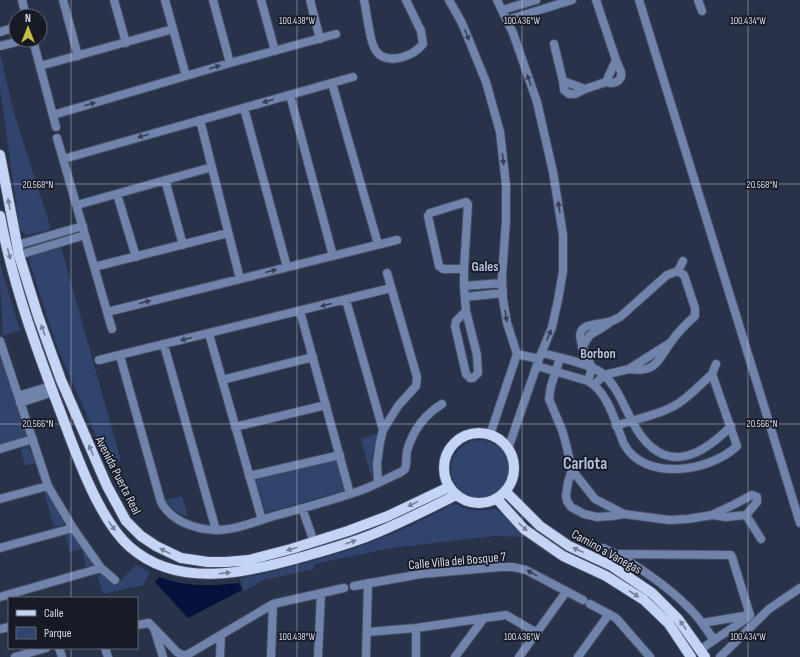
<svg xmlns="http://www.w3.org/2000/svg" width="800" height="657" font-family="'Sofia Sans Condensed',sans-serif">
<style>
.green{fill:#31446e}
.water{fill:#04123c}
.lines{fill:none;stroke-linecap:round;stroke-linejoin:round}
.minor-casing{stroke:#444d62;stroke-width:10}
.major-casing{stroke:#444d62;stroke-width:12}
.minor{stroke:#7083ab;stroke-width:8}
.major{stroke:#c4d4f5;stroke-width:10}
.oneway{fill:#363f53}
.oneway2{fill:#768097}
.ticks{fill:none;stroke:#d4dbe8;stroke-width:1;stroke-opacity:0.45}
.labels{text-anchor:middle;stroke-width:3.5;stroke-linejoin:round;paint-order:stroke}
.street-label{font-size:13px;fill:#d4dbe8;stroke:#161a24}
.neighbourhood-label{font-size:14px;font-weight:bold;fill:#b3c0db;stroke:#161a24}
.district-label{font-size:17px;font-weight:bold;fill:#b3c0db;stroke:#161a24}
.ticks-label{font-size:10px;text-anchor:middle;fill:#d4dbe8;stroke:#161a24;stroke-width:3.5;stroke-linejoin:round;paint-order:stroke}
</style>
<rect width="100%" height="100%" fill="#283248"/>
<path class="green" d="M0,53L14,113L51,229L27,235L20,230L0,89Z
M61,247L121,461L105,457L56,344L29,260L32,256Z
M0,263L20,330L3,336L0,288Z
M0,356L26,434L25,437L0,444Z
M378,433L372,458V480L361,439Z
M451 469a29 29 0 1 1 58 0a29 29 0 1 1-58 0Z
M28,446L36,463L25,466L21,449Z
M335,460L338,461L345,489L343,491L267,512L265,511L256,480L257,478Z
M44,492L48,493L64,522L63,525L54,527Z
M182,496L188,517C178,513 172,509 166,500Z
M454,503C469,512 479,511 496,509L526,537L495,536L391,548L314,564V569L264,580L244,591L240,579C316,562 386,543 454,503Z
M69,533L72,534L92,563L91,566L86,568L82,549L70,552L65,534Z
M136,565L150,572L143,585L103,594L97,575L101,574L113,583L117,584Z"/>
<path class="water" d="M159,577C186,587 212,586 239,583L242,590L188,618L155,582Z"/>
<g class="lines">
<defs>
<path id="minor" d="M22,0L26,16
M63,0L78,56
M114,0L126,43
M165,0L186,76
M213,0L230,63
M261,0L275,51
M310,0L320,39
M364,0C366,9 367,19 369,28C372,47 376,62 399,58C410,55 415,53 423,44L421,31L406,0
M449,0L462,23L486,82L500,132L506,185V220L502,277L503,299L507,323L517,354L490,435
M497,0L513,33L537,102L553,172L563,235V271L558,300L552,327L539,359L508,449
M639,0L800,523
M698,0L702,11
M502,10L536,0
M507,20L572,0
M0,32L16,27
M33,40L56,127
M554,44L563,81L585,89L606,82L616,60L596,0
M0,46L24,40
M40,66L173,29
M563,81L564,90L569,94H575L585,89
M606,82C612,84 618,83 621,77V72L616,60
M332,83L378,244
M290,95L333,256
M244,108L287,267
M53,115L230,63L336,34
M200,120L240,279
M57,138L112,329
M63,159L353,77
M165,180L183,245
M117,194L136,257
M77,205L212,167
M17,245L83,226
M19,255L85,235
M94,267L228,233
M464,269H443L439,266L428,216L430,213L466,202L468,204L464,269V286L466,311L477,355L478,373L473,378H470L466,374L455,326L456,321L466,311
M678,271L683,261
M464,286L502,283
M465,297L503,293
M346,300L383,430
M300,311L350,494
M107,312L397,240
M209,334L262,520
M0,341L48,486L73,528L101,568L115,580
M164,345L216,530
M582,347L590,335L608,324
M542,353C557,357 593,364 604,375C617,387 623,404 631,419C658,473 694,464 731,426
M517,354L539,359
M120,356L161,502C171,521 194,529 215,530C233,531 257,521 274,516C304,508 333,500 362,490C375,485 388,478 401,472L405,469C407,463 406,457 407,451C413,430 424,415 442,404
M560,358L551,386L549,399L562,430L566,444L572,470L568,482L566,496L567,501L571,507L584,514L597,517L612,516L624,514L669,520L688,519L712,515L733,505L752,495L757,497V502L746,515L726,517L712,515
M99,360L391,288
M537,366L588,381C609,393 615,423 624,444C644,482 710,472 737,446L712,374C701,384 691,395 679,403C661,415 637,418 616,426
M712,374L716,364
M222,380L313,357
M588,381L592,368C589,360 584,352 582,345C573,320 599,326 612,321C615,320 617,318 620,317L667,275L678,271L684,275L695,308V316C686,324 678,332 671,342C658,360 657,373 629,369
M594,385L604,375L629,369L670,343
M18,396L51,386
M20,403L53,392
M235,427L326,405
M0,449L33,439
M572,470L595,499L624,514
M249,476L340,455
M378,483L377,463L380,442L383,430L398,406L416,386L417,377L387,273
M0,499L48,486
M302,508L314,542
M746,515L761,539
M0,548L73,528
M603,548C629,559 669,587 689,608C699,617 706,629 714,640L700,650
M612,566L617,554L731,555L732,557L750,615L749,617L714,640
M354,586L421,574L501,567H513L526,570L583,600
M0,597L101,568
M590,604L616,618L650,657
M702,623L750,615
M137,625L149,623L177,652L182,655H187L273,604L344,588
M0,629L9,627
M155,631L163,657
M367,632L416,628L506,615L537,633
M59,648L62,657
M105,648L108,657
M15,657L46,648
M220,657L221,635
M271,657L273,604
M318,657L321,593
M366,657L368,583
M416,657V628
M455,657L484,618
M519,657L566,592
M578,657L609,614
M720,657L769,609L800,588"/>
<path id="major" d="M0,155L19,255L38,316L61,380L107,486L126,521L141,536L156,546L181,558L208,562H226L249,560L291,549L348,531L388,516L449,487
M0,216C13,285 37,351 62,416C76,454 99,520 130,547C178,589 246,573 302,557C323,551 345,545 366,537C397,525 426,510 456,495
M444 468a35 35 0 1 1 70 0a35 35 0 1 1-70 0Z
M505,491L540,526L569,546L612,566L652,593L678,619L705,657
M497,499L524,529L563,556L606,576L644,600L669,624L691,657"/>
</defs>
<use href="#minor" class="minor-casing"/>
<use href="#major" class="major-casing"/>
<use href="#minor" class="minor"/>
<use href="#major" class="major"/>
</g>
<defs><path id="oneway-solid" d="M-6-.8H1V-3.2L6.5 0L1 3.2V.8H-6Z"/></defs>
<g class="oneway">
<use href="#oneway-solid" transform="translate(467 35) rotate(68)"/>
<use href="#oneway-solid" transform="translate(215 67) rotate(-16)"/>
<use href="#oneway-solid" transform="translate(529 80) rotate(-109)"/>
<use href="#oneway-solid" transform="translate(268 101) rotate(164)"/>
<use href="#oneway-solid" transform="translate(90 104) rotate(-16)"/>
<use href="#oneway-solid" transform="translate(143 136) rotate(164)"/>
<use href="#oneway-solid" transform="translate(503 159) rotate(83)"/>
<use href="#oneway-solid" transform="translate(559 207) rotate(-99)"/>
<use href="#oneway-solid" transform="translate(271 271) rotate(-14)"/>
<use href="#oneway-solid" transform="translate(145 302) rotate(-14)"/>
<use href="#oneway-solid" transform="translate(326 305) rotate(166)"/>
<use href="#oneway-solid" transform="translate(506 316) rotate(80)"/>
<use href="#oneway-solid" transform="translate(549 335) rotate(-68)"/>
<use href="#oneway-solid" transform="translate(186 339) rotate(166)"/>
<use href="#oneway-solid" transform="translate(532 573) rotate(-151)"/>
</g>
<g class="oneway2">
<use href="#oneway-solid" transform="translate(9 204) rotate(-101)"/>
<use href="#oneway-solid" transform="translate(9 254) rotate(75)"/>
<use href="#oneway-solid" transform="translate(43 330) rotate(-110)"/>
<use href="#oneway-solid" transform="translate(91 450) rotate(-114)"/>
<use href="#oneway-solid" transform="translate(413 504) rotate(154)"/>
<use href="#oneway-solid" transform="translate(112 526) rotate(55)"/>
<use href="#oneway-solid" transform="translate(523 527) rotate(43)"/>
<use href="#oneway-solid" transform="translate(351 542) rotate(-19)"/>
<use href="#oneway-solid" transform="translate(292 549) rotate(164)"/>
<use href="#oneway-solid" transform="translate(578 550) rotate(-155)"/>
<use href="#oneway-solid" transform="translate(165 551) rotate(-153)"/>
<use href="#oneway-solid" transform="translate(225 573) rotate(-7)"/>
<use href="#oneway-solid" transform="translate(634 594) rotate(33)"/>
<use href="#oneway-solid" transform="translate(683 625) rotate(-125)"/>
</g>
<path class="ticks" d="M71,0V598M297,0V657M522,0V657M748,0V657M0,184H800M0,424H800M71,648V657"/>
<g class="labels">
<g class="street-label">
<text transform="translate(119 475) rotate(63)" y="5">Avenida Puerta Real</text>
<text transform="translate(607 551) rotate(29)" y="5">Camino a Vanegas</text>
<text transform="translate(457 560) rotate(-5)" y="5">Calle Villa del Bosque 7</text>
</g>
<g class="neighbourhood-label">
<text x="485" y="271">Gales</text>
<text x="598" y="358">Borbon</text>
</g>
<g class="district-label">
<text x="585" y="469">Carlota</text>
</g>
</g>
<g class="ticks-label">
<text x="297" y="24">100.438°W</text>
<text x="522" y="24">100.436°W</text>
<text x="748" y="24">100.434°W</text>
<text x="38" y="188">20.568°N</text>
<text x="762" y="188">20.568°N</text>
<text x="38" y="427">20.566°N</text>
<text x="762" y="427">20.566°N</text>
<text x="297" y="640">100.438°W</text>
<text x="522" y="640">100.436°W</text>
<text x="748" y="640">100.434°W</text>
</g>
<rect x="8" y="597" width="130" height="52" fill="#161a24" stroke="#626772"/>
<rect x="16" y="610" width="20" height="6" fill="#c4d4f5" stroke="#626772"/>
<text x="44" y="617" font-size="12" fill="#d4dbe8">Calle</text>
<rect x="16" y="627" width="20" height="12" fill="#31446e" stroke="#626772"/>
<text x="44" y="637" font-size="12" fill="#d4dbe8">Parque</text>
<g transform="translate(28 28)"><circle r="19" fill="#161a24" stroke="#626772"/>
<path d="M0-3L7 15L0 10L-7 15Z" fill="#c1be40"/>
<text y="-6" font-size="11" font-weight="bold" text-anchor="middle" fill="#d4dbe8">N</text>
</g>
</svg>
